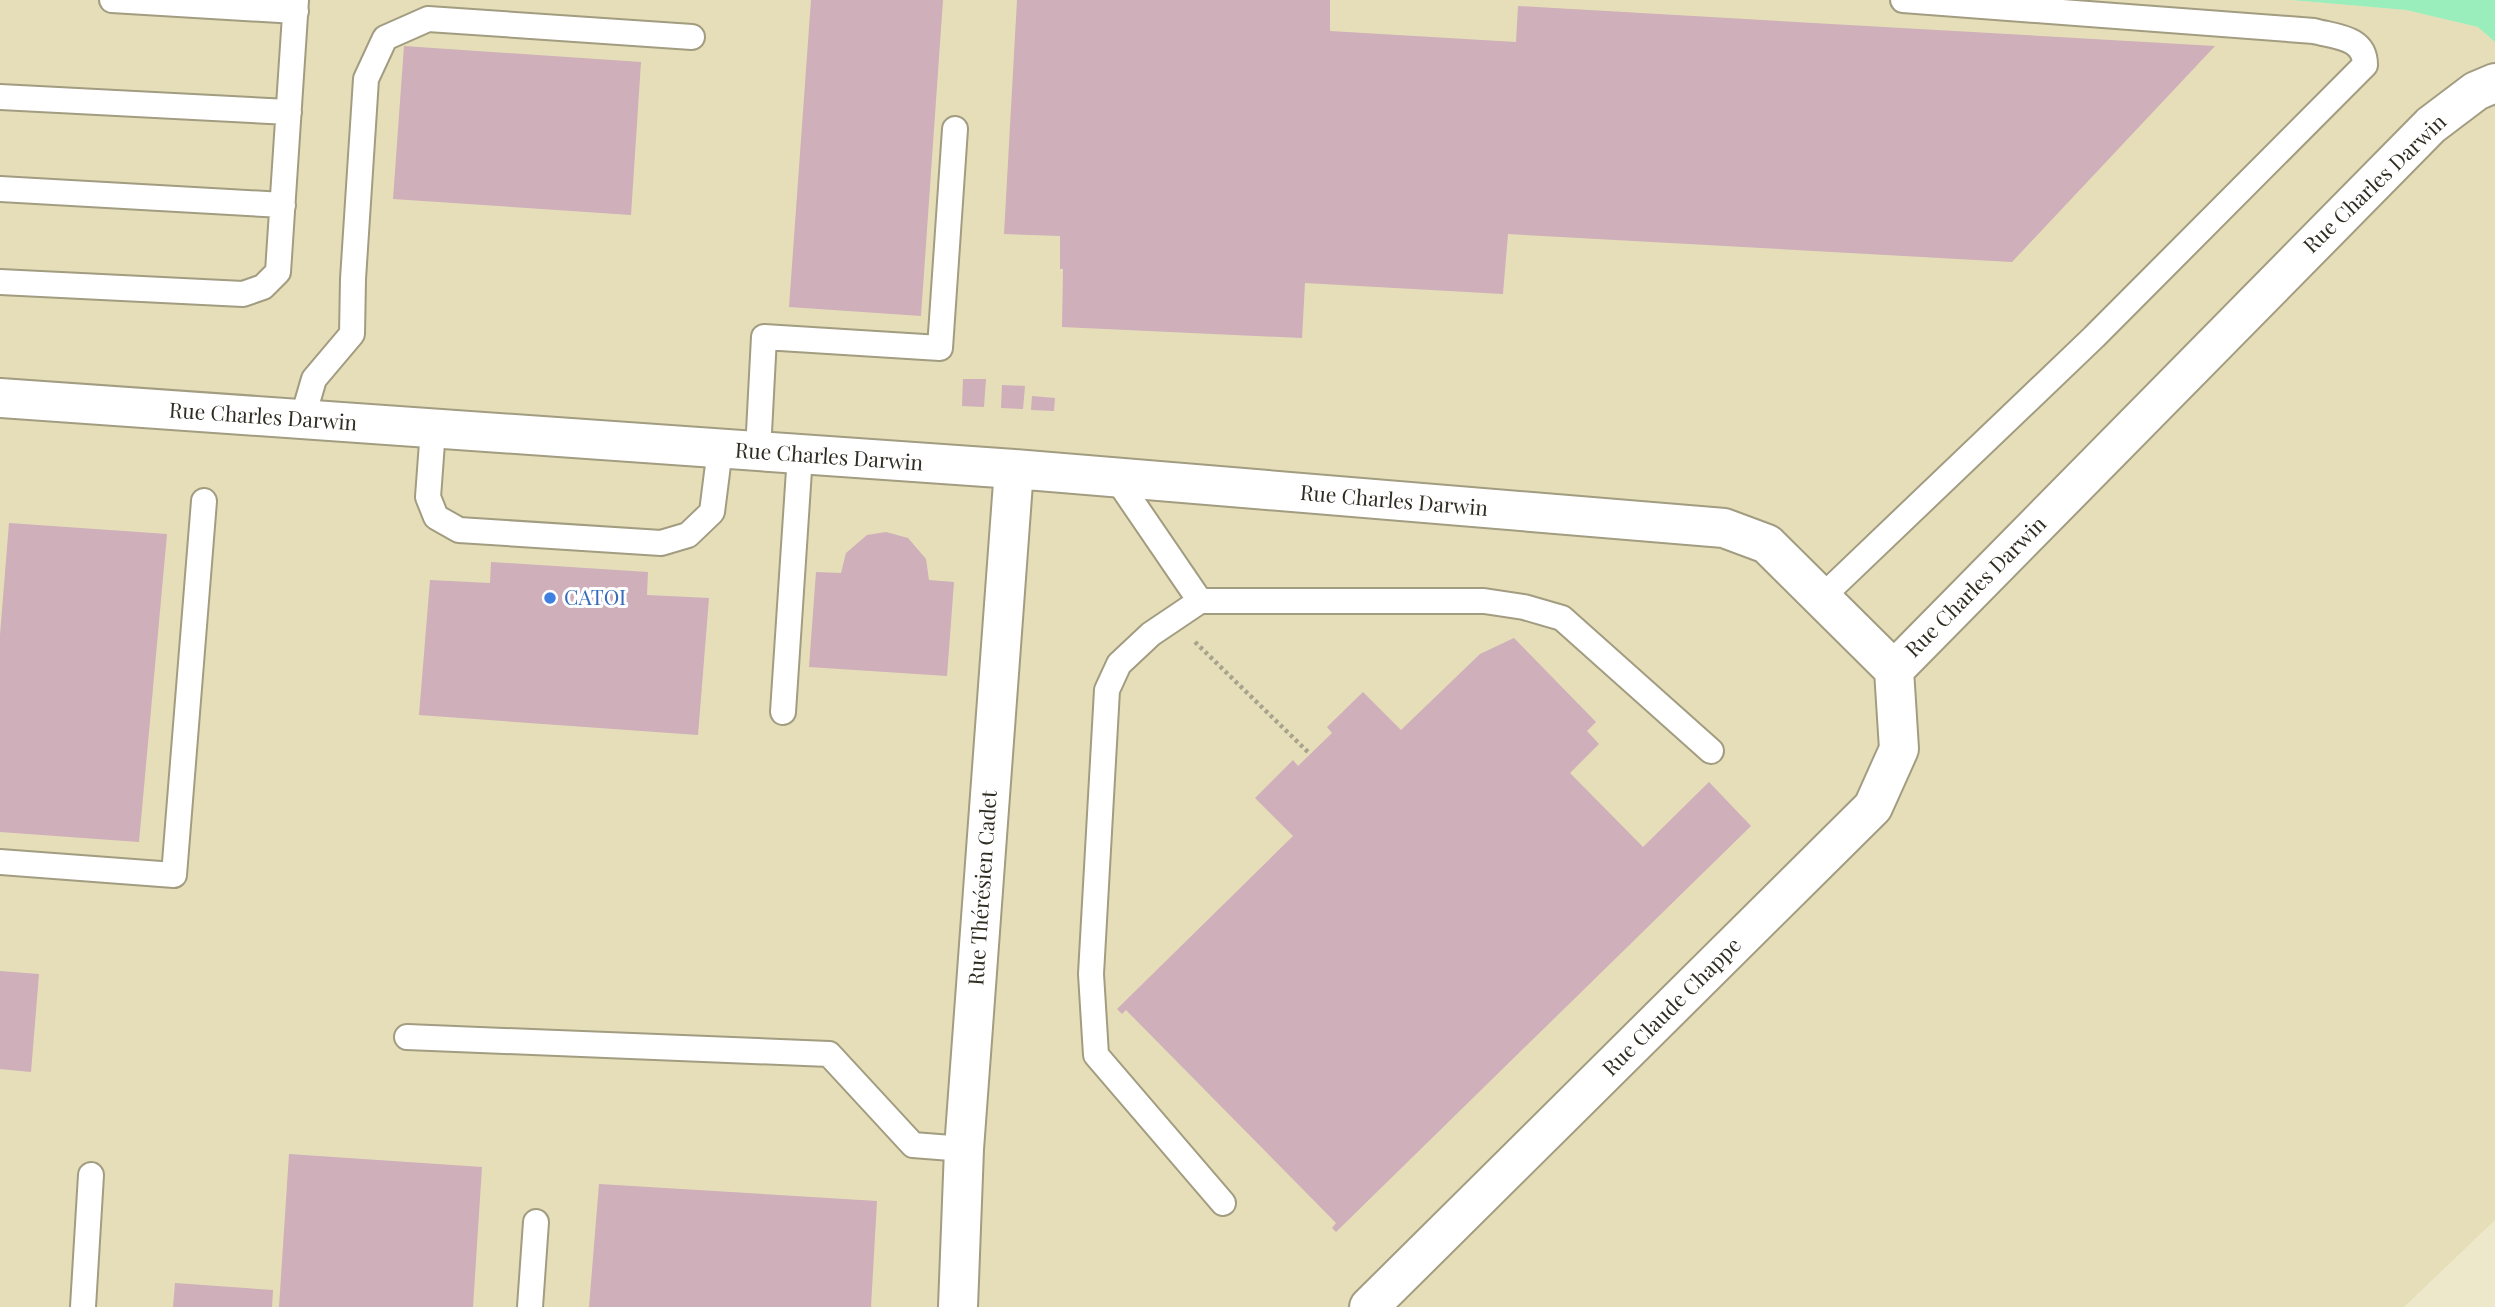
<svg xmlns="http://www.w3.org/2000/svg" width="2495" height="1307" font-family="'Playfair Display',serif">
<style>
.built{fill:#e5deb9}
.green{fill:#9eb}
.building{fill:#ceafba}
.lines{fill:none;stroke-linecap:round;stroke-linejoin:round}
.service-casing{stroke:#a29c81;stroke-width:28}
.minor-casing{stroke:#a29c81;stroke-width:42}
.path{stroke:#a8a38d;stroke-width:4.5;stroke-dasharray:3.5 3.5;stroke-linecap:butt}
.service{stroke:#fff;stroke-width:24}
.minor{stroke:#fff;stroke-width:38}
.shop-dot{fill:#3f7fe0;stroke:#fff;stroke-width:2.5}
.labels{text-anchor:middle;stroke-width:6;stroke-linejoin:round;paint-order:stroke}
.street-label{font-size:21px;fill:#2f2c21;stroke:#fff}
.shop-label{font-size:21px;fill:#366cbe;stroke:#fff;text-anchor:start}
</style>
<rect width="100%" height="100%" fill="#eee8cb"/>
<path class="built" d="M0,0H2291L2406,10L2478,27L2495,42V1220L2404,1307H0Z"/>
<path class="green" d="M2291,0H2495V42L2478,27L2406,10Z"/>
<path class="building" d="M811,0H943L921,316L789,307Z
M1017,0H1330V31L1516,42L1518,6L2215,46L2012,262L1508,234L1503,294L1305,283L1302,338L1062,327L1063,269H1060V236L1004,234Z
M404,46L641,62L631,215L393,199Z
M963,379H986L984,407L962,406Z
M1002,385L1025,386L1023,409L1001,408Z
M1032,396L1055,398L1054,411L1031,410Z
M9,523L167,534L139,842L0,832V635Z
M886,532L908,538L926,559L929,580L954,582L947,676L809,667L816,572L841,573L846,553L867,535Z
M491,562L648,572L647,595L709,598L698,735L419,715L430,580L490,583Z
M1514,638L1596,722L1587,731L1599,744L1570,773L1643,847L1709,782L1751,826L1336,1232L1332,1228L1336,1223L1126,1010L1122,1014L1117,1009L1293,836L1255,798L1293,760L1298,766L1332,733L1327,727L1363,692L1401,730L1480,654Z
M0,971L39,974L31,1072L0,1069Z
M289,1154L482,1167L473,1307H279Z
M599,1184L877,1201L871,1307H589Z
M175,1283L273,1290L272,1307H173Z"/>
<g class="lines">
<defs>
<path id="service" d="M112,0L296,11
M0,97L289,112
M0,189L283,205
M0,282L243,294L263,287L278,272L296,0
M302,420L314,379L352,334L353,279L366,79L385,38L428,19L692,37
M433,429L428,497L436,517L459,530L661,543L688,535L712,512L720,449
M758,451L764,337L940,348L955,129
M1116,478L1200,601
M1821,598L2094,337L2365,65C2365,37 2336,37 2314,31L1903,0
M783,712L800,455
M0,862L174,875L204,501
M407,1037L829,1054L913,1145L964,1149
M1223,1203L1096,1055L1091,974L1107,690L1119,664L1151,634L1200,601H1484L1524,607L1562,618L1711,751
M83,1307L91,1175
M530,1307L536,1222"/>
<path id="minor" d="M0,398L1014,469L1724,528L1767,544L1894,670
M1894,670L2431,125L2476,91L2495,83
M958,1307L964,1149L1014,469
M1369,1307L1873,807L1899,749L1894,670"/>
</defs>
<use href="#service" class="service-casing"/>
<use href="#minor" class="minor-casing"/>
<path class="path" d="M1195,642L1310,754"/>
<use href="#service" class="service"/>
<use href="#minor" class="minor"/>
</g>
<circle class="shop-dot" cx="550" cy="598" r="7"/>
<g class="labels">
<g class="street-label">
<text transform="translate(2375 184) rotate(-44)" y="7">Rue Charles Darwin</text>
<text transform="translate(263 417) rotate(4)" y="7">Rue Charles Darwin</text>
<text transform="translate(829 457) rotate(4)" y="7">Rue Charles Darwin</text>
<text transform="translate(1394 501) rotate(5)" y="7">Rue Charles Darwin</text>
<text transform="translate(1976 587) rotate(-45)" y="7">Rue Charles Darwin</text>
<text transform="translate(983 888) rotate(-86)" y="7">Rue Thérésien Cadet</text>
<text transform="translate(1672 1007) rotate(-45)" y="7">Rue Claude Chappe</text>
</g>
<g class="shop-label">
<text x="564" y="605">CATOI</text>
</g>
</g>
</svg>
